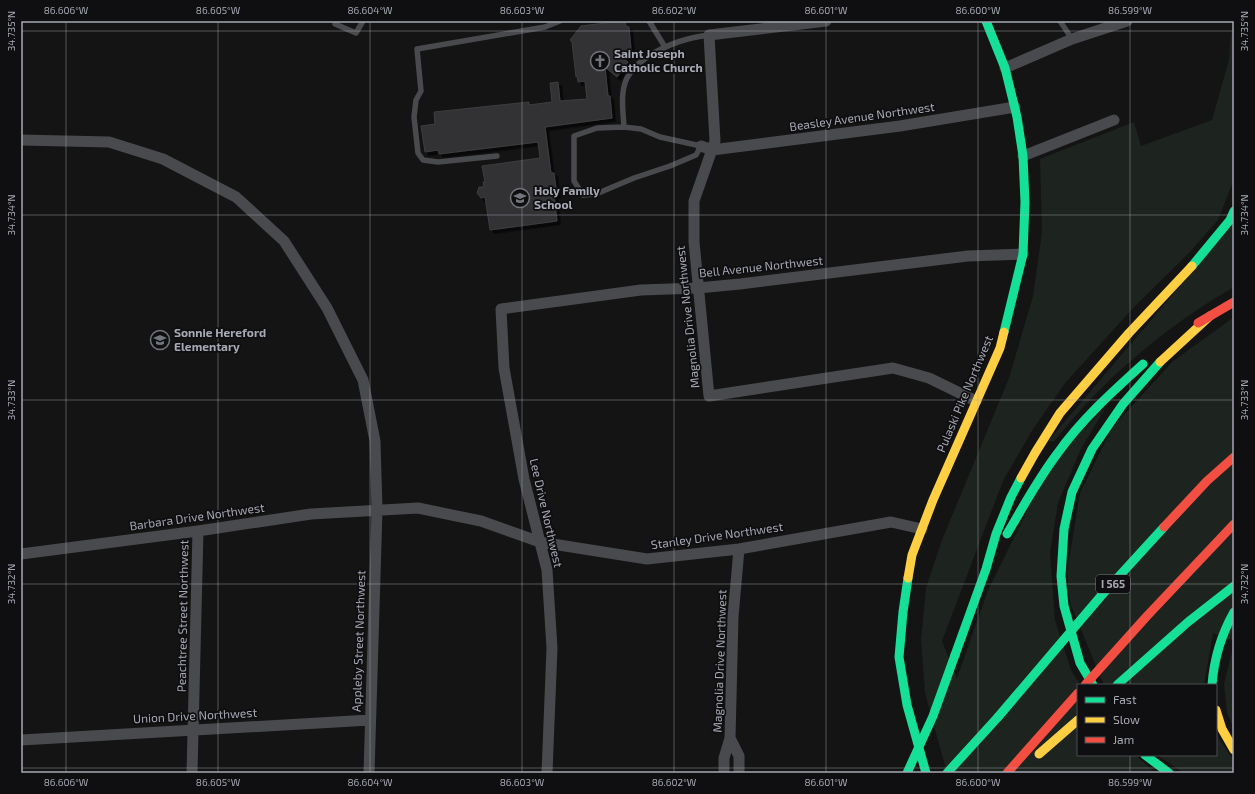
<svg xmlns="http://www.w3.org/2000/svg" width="1255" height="794" font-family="'Exo 2',sans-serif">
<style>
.green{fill:#1d231e}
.building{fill:#323234;stroke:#3d3e40;filter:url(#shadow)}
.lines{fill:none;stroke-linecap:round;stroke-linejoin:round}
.lane{stroke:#494a4d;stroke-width:5.5}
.street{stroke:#494a4d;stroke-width:11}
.fast{stroke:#16e098;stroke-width:9}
.slow{stroke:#ffcf43;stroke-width:9}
.jam{stroke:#f24e42;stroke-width:9}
.fast-bridge{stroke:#16e098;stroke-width:9}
.jam-bridge{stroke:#f24e42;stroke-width:9}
.ticks{fill:none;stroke:#a6a9b4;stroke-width:1;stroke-opacity:0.45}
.labels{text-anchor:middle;stroke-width:3.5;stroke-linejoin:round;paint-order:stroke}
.shield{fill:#0f0e10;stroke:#797a83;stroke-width:1}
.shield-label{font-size:11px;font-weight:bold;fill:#a6a9b4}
.poi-label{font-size:12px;font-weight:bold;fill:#a6a9b4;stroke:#0f0e10;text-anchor:start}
.street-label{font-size:12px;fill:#a6a9b4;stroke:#0f0e10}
.neatline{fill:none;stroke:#a6a9b4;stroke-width:1.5}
.ticks-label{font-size:10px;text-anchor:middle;fill:#a6a9b4}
</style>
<defs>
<filter id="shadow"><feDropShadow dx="3.5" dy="3.5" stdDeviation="0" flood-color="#0009"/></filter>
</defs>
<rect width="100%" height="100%" fill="#141414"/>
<path class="green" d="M1231,31L1234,42V179L1218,220L1189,253L1135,306L1066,382L1033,429L1003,481L942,641L957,678L988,590L1052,461L1106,407L1081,449L1058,503L1050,553L1055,620L1071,670L1080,685H1078V755H1135L1156,773H947L925,693L921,640L926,588L942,540L1009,378L1033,296L1042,232L1040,159L1134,122L1141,146L1212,120L1229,60Z
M1234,223V287C1165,327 1103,379 1054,442L1048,441Z
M1234,317V641L1213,633L1204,685H1104L1070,603L1067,572L1080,493L1112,428L1172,362Z
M1234,644V729L1227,713L1224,684Z
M1216,734L1234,761V773H1184L1157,755H1216Z"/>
<path class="building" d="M621,21V23L625,22L626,26L629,27L631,49L624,59L628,62L617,77L605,67L608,96H610L612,118L545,127L551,173H554L557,195H554L557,221L490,230L485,197L481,198L477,193L479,187H484L483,182H485L482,166L540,158L538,142L439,154L438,150L425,152L421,126L435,124L434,112L529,102V105L552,102L550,83L558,82L560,101L587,99L585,81L578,82L577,76L576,77L572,42L570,40L581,26Z"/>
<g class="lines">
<path class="lane" d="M649,21L665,47
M1060,21L1072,39
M335,24L356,33L363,21
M624,127L641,129L660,137L701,146L696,155L670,166L634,178L596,194L583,195L574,181V136L597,128Z
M624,127C623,111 620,92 627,78C636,59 668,44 688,39C695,37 702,36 709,35
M497,156L438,162L423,160L418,153L414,117L416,100L421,91L417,49L545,27L560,21"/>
<path class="street" d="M826,21L709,35L715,141L694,201V242L709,396L893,368L929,378L976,401
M1005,68L1072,39L1127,21
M21,140L109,142L163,159L236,197L284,241L327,308L363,380L375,441L377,510L369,773
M701,146L712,150L900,126L1015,107
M1023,156L1114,120
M21,554L198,531L311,514L418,508L481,521L540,542L647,559L739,549L891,522L922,529
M21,740L370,720
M192,773L198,531
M547,773L552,648L547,570L524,479L504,368L501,309L641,290L698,288L740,284L968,256L1023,254
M724,773V758L730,738
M739,773V756L730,738L733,617L739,549"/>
<path class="fast" d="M986,21L1005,68L1017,117L1023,156L1025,202L1023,254L1004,332
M1192,266L1230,220L1234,211
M1007,534C1023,507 1038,479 1057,454C1081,420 1112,392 1143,364
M908,578L903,612L899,657L907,705L926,773
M955,655L986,569L996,534L1011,497L1021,478
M1093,685L1080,663L1064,606L1061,576L1064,529L1072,492L1092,449L1123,404L1160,362
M1117,685L1188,622L1234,586
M1212,685C1214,658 1221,635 1234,612
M1145,755L1169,773
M947,773L998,717"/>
<path class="slow" d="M1160,362L1210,316
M1021,478L1035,453L1060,413L1129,333L1192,266
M908,578L912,555L933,500L1000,348L1004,332
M1216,710L1222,729L1234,750
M1039,754L1078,720"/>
<path class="jam" d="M1198,323L1234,302
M1007,773L1078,693"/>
<path class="fast-bridge" d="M998,717L1101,596L1164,527
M907,773L933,716L955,655"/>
<path class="jam-bridge" d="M1164,527L1207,481L1234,457
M1085,685L1147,616L1234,524"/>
</g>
<path class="ticks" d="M66,21V773M218,21V773M370,21V773M522,21V773M674,21V773M826,21V773M978,21V773M1130,21V685M21,31H1234M21,215H1234M21,400H1234M21,584H1234M1130,755V773M21,768H1234"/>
<defs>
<symbol id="church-ring" viewBox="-11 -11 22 22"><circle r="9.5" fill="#0f0e10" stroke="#73757c" stroke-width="1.5"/><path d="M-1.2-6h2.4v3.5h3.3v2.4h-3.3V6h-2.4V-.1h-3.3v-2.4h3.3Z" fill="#73757c"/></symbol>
<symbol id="school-ring" viewBox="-11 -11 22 22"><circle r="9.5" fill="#0f0e10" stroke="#73757c" stroke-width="1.5"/><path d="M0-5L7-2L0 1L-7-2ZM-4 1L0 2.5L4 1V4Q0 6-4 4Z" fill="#73757c"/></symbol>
</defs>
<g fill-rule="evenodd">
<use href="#church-ring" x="589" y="50" width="22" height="22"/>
<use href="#school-ring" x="509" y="187" width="22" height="22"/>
<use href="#school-ring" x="149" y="329" width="22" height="22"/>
</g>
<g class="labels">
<rect class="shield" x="1096" y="575" width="34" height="18" rx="3"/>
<g class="shield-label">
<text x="1113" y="588">I 565</text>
</g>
<g class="poi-label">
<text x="614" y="58">Saint Joseph<tspan x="614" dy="14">Catholic Church</tspan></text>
<text x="534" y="195">Holy Family<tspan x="534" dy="14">School</tspan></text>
<text x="174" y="337">Sonnie Hereford<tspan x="174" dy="14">Elementary</tspan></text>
</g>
<g class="street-label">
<text transform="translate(862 117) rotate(-8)" y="4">Beasley Avenue Northwest</text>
<text transform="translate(761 267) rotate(-6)" y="4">Bell Avenue Northwest</text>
<text transform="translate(688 317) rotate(-96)" y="4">Magnolia Drive Northwest</text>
<text transform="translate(965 394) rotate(-67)" y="4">Pulaski Pike Northwest</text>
<text transform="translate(546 513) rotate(77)" y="4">Lee Drive Northwest</text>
<text transform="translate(197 517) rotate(-8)" y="4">Barbara Drive Northwest</text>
<text transform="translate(717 536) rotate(-8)" y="4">Stanley Drive Northwest</text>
<text transform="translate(183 616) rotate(-89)" y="4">Peachtree Street Northwest</text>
<text transform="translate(359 641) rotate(-88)" y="4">Appleby Street Northwest</text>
<text transform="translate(720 661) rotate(-88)" y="4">Magnolia Drive Northwest</text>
<text transform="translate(195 716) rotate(-3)" y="4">Union Drive Northwest</text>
</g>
</g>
<rect width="1255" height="794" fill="none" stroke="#0f0e10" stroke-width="44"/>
<rect x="1077" y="684" width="140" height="72" fill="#0f0e10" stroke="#4b4c52"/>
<rect x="1085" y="697" width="20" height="6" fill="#16e098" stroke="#4b4c52"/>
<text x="1113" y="704" font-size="12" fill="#a6a9b4">Fast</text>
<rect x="1085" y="717" width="20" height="6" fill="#ffcf43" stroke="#4b4c52"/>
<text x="1113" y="724" font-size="12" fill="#a6a9b4">Slow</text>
<rect x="1085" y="737" width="20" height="6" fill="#f24e42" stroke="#4b4c52"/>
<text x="1113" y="744" font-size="12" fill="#a6a9b4">Jam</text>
<rect x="22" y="22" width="1211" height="750" class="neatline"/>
<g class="ticks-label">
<text x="66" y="14">86.606°W</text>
<text x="218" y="14">86.605°W</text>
<text x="370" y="14">86.604°W</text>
<text x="522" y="14">86.603°W</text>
<text x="674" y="14">86.602°W</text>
<text x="826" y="14">86.601°W</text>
<text x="978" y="14">86.600°W</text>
<text x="1130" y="14">86.599°W</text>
<text transform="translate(11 31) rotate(-90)" y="4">34.735°N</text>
<text transform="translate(1244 31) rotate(-90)" y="4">34.735°N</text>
<text transform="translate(11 215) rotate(-90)" y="4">34.734°N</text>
<text transform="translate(1244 215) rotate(-90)" y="4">34.734°N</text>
<text transform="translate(11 400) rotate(-90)" y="4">34.733°N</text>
<text transform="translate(1244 400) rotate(-90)" y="4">34.733°N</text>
<text transform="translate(11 584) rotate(-90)" y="4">34.732°N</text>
<text transform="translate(1244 584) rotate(-90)" y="4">34.732°N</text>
<text x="66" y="786">86.606°W</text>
<text x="218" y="786">86.605°W</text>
<text x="370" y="786">86.604°W</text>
<text x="522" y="786">86.603°W</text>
<text x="674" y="786">86.602°W</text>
<text x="826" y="786">86.601°W</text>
<text x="978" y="786">86.600°W</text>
<text x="1130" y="786">86.599°W</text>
</g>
</svg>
